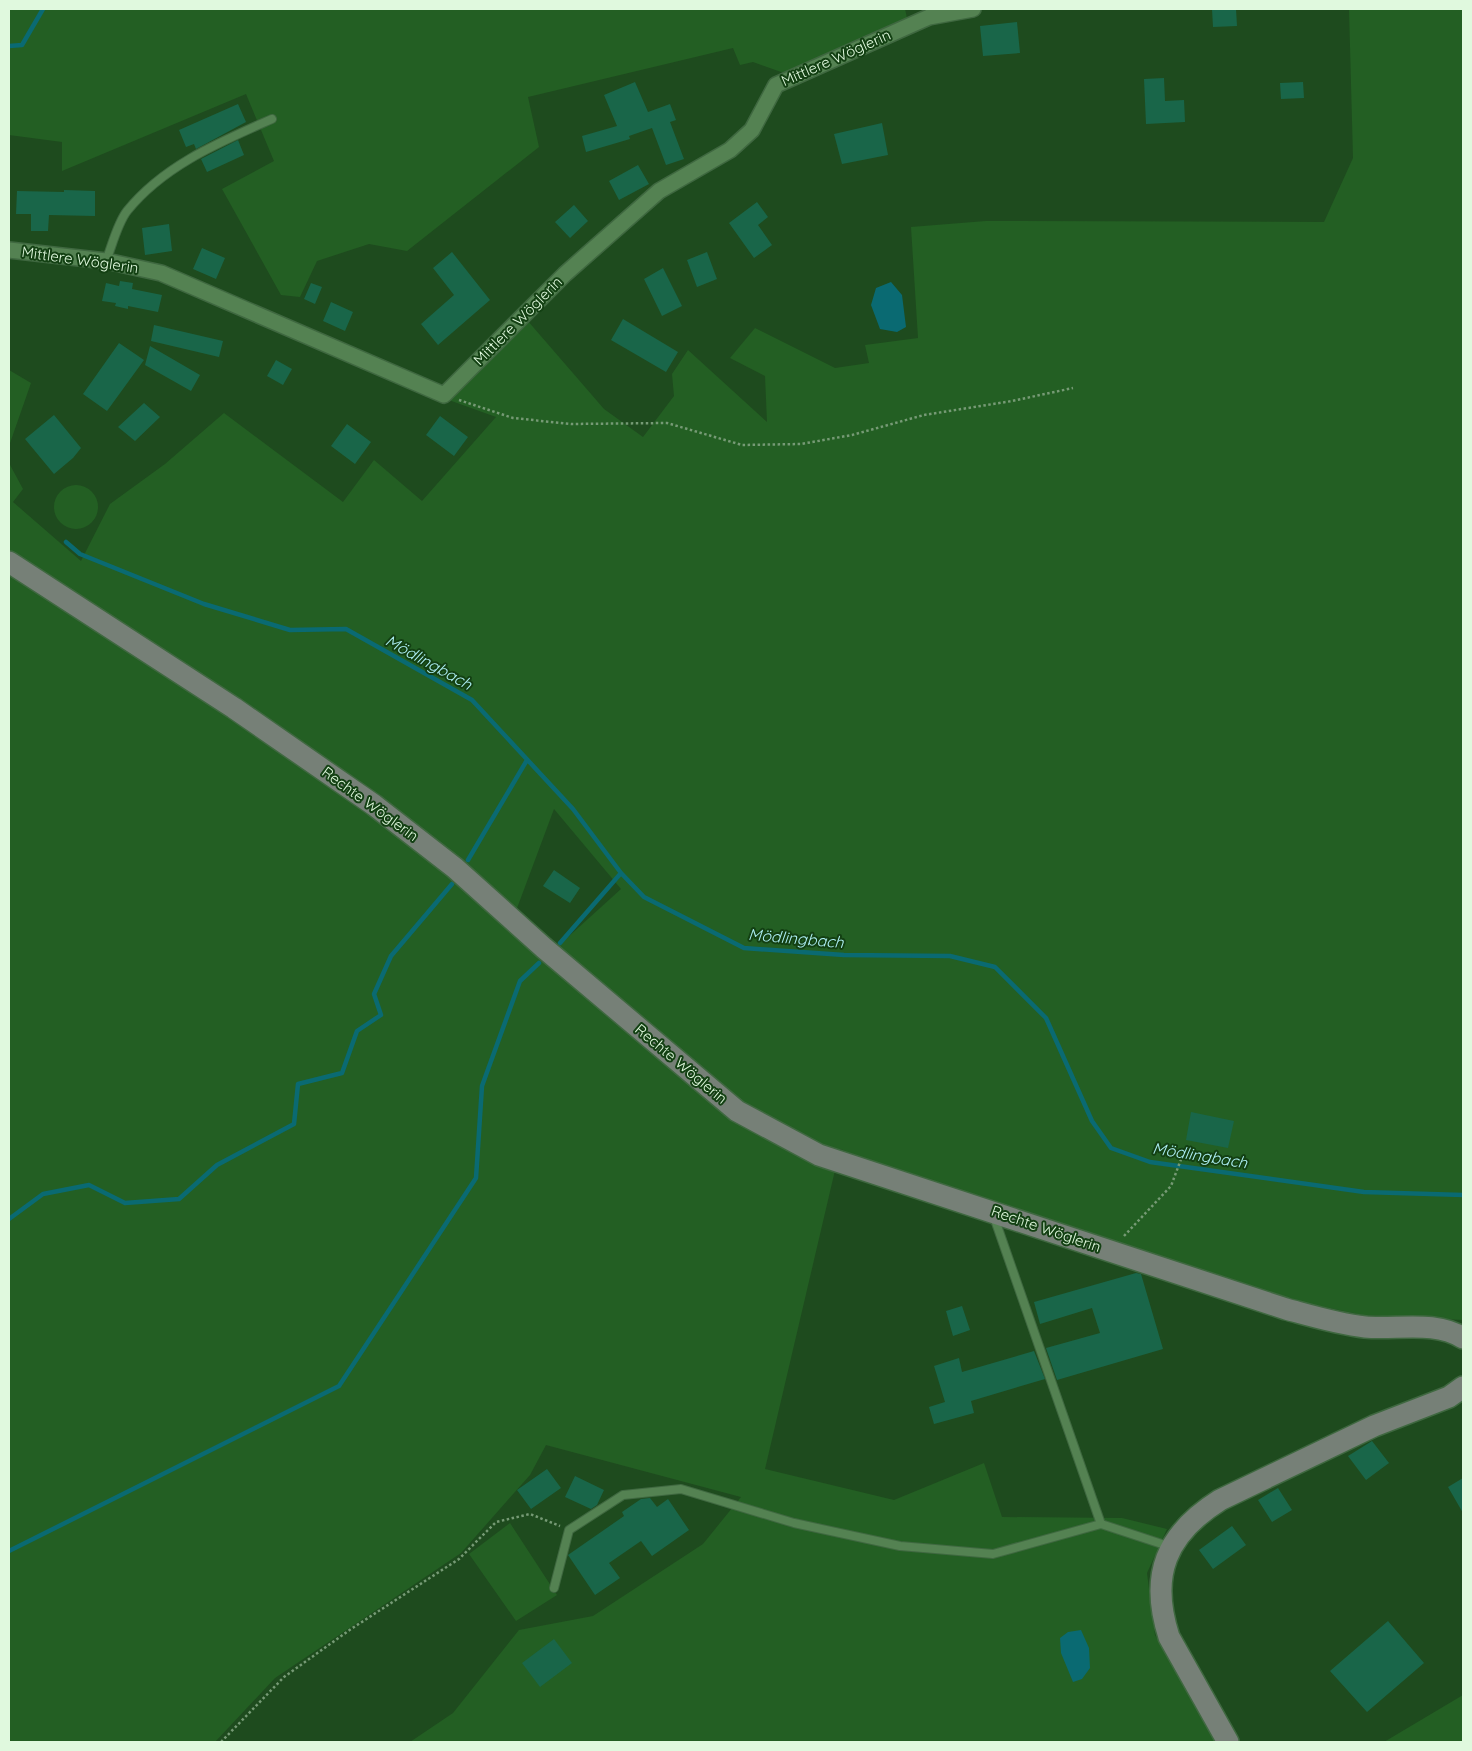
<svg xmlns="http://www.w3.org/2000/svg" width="1472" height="1751" font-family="Quicksand,sans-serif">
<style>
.green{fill:#235f23;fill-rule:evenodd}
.water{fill:#0a6a72}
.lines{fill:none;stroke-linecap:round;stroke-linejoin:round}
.stream{stroke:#0a6a72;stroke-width:4.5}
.building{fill:#196649}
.lane-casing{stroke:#3f6840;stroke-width:10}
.street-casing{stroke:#3f6840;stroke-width:18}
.secondary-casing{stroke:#3f6840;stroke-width:24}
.path{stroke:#769a75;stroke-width:2.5;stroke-dasharray:2.5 2.5;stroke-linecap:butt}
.lane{stroke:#548252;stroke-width:8}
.street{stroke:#548252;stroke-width:15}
.secondary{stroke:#768077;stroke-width:21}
.labels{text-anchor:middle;stroke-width:4;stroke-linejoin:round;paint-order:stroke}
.street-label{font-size:15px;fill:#e0f9de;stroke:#134013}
.water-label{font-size:16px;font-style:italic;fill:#aff0f6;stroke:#134013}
</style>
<rect width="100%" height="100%" fill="#1e4b1e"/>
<path class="green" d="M9,9H905L907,18L784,73L753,62L740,65L733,48L528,97L539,147L407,251L369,244L317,261L300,297L281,295L222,189L274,161L246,94L62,171V142L9,135Z
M1349,9H1463V1320L1363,1315L1305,1303L927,1182L840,1149L765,1469L894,1500L984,1463L1002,1517L1122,1518L1167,1529L1147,1573L1155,1635L1218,1742H410L453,1713L519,1630L593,1616L703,1544L741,1497L546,1445L530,1475L461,1553L275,1678L215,1742H9V463L23,489L13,502L81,561L110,504L165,464L224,413L343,502L374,460L422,501L496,417L446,399L527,320L604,409L643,437L674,396L672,374L688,350L767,422L765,376L730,358L755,328L835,368L869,363L865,345L918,338L911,227L986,221L1324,222L1353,158ZM554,809L621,889L546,957L510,927Z
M9,370L31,383L9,446Z
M54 507a22 22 0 1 1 44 0a22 22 0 1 1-44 0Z
M510,1523L557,1595L516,1621L469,1554Z
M1463,1695V1742H1384Z"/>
<path class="water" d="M891,282L902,295L906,327L897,332L880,329L871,305L876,288Z
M1081,1630L1089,1648L1090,1668L1082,1679L1073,1682L1061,1653L1060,1638L1068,1632Z"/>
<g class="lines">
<path class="stream" d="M9,46L22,45L43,9
M66,542L80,554L204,604L290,630L346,629L472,700L573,809L621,873L644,897L744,948L844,955L950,956L995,967L1046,1018L1092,1121L1111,1148L1150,1162L1364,1192L1463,1195
M468,860L527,760
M560,943L621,873
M9,1219L43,1194L89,1185L125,1203L179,1199L217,1165L294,1124L298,1084L342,1073L357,1031L381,1015L374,994L391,956L452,884
M9,1551L339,1386L476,1178L482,1086L520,981L539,963"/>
</g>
<path class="building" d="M1212,9H1236L1237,26L1213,27Z
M1017,22L1020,53L983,56L980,26Z
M1164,78L1165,101L1184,100L1185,122L1146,124L1144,79Z
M635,82L648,112L670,104L676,120L670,122L684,159L666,165L652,128L629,136L630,139L586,152L582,136L617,126L604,95Z
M1303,82L1304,98L1281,99L1280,83Z
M238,104L246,122L196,149L194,144L186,147L179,130Z
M882,123L888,155L842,164L834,134Z
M238,140L244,155L207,172L201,159Z
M638,165L649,184L619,200L609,181Z
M64,190L95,191V216L49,215L48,231H31V214H16L17,191L64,192Z
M757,202L768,217L758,225L772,245L754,258L729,223Z
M574,205L588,221L570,238L555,222Z
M169,224L172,251L145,255L142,228Z
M202,248L225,258L216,279L193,269Z
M452,252L490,300L438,345L421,324L454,295L433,268Z
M707,252L717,279L697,287L687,260Z
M663,268L682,306L662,316L644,279Z
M120,281L133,283L132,289L162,295L158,312L128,306V309L115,306L116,303L102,301L106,283L119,286Z
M311,283L322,287L315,304L304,299Z
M331,302L353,312L345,331L323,321Z
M623,319L678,352L666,372L611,340Z
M154,325L223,341L219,357L151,341Z
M119,343L144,360L107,411L83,394Z
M150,346L200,375L191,391L145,365Z
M276,360L292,369L283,385L267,376Z
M144,403L160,417L135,441L118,427Z
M54,415L81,448L73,458L54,474L25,439Z
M440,416L468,437L454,456L426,435Z
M347,424L371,442L355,464L331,446Z
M554,870L580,888L570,903L543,886Z
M1191,1112L1234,1121L1228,1148L1186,1140Z
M1136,1273L1141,1274L1163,1349L1057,1380L1046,1348L1100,1333L1092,1308L1040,1324L1034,1302Z
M962,1306L970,1330L953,1336L946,1311Z
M1034,1351L1045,1379L971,1401L974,1413L934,1424L929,1407L945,1402L934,1366L959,1358L962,1372Z
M1372,1441L1389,1463L1366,1480L1348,1456Z
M547,1469L561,1488L531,1509L517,1490Z
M575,1476L604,1490L597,1505L591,1509L565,1497Z
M1463,1478V1513L1448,1487Z
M1278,1488L1292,1510L1272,1522L1258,1500Z
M650,1498L657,1507L668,1499L689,1530L652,1556L641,1541L609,1563L620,1578L595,1595L568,1555L624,1516L622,1512L641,1499Z
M1232,1526L1246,1545L1213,1569L1199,1550Z
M1388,1621L1424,1663L1367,1712L1330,1671Z
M554,1639L572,1663L540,1687L522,1663Z"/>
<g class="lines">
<defs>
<path id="lane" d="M106,261C112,246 117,224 127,211C164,165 220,142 272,119
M994,1217L1101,1524
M554,1588L569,1530L623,1495L681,1489L794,1523L900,1546L993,1554L1101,1524L1171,1547"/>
<path id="street" d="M9,250L106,261L161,273L444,395L565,274L659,191L730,150L752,130L776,85L929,17L973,9"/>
<path id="secondary" d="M9,562L234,708L374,805L455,868L544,948L737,1111L819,1155L1286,1309C1312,1316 1338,1324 1365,1327C1396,1330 1436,1320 1463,1338
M1228,1742L1169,1637C1149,1575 1166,1534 1220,1500L1374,1426L1449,1397L1463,1387"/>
</defs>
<use href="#lane" class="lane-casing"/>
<use href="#street" class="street-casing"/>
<use href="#secondary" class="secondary-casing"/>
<path class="path" d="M459,400L513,418L571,424L667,423L742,445L801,444L852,435L924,415L1012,401L1073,388
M1124,1236L1171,1186L1183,1154
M221,1742L284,1677L351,1629L459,1559L496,1522L530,1514L560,1526"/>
<use href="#lane" class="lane"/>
<use href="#street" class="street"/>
<use href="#secondary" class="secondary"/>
</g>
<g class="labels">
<g class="street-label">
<text transform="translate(836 58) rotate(-24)" y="5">Mittlere Wöglerin</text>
<text transform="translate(80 260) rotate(8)" y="5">Mittlere Wöglerin</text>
<text transform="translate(518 321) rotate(-45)" y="5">Mittlere Wöglerin</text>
<text transform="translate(370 804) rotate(36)" y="5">Rechte Wöglerin</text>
<text transform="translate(681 1064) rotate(40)" y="5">Rechte Wöglerin</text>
<text transform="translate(1046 1229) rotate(19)" y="5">Rechte Wöglerin</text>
</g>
<g class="water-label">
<text transform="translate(429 662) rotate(29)" y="6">Mödlingbach</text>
<text transform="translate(796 938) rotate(5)" y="6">Mödlingbach</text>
<text transform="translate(1200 1155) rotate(9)" y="6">Mödlingbach</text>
</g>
</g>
<rect width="1472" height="1751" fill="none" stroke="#e0f9de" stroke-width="20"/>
</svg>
